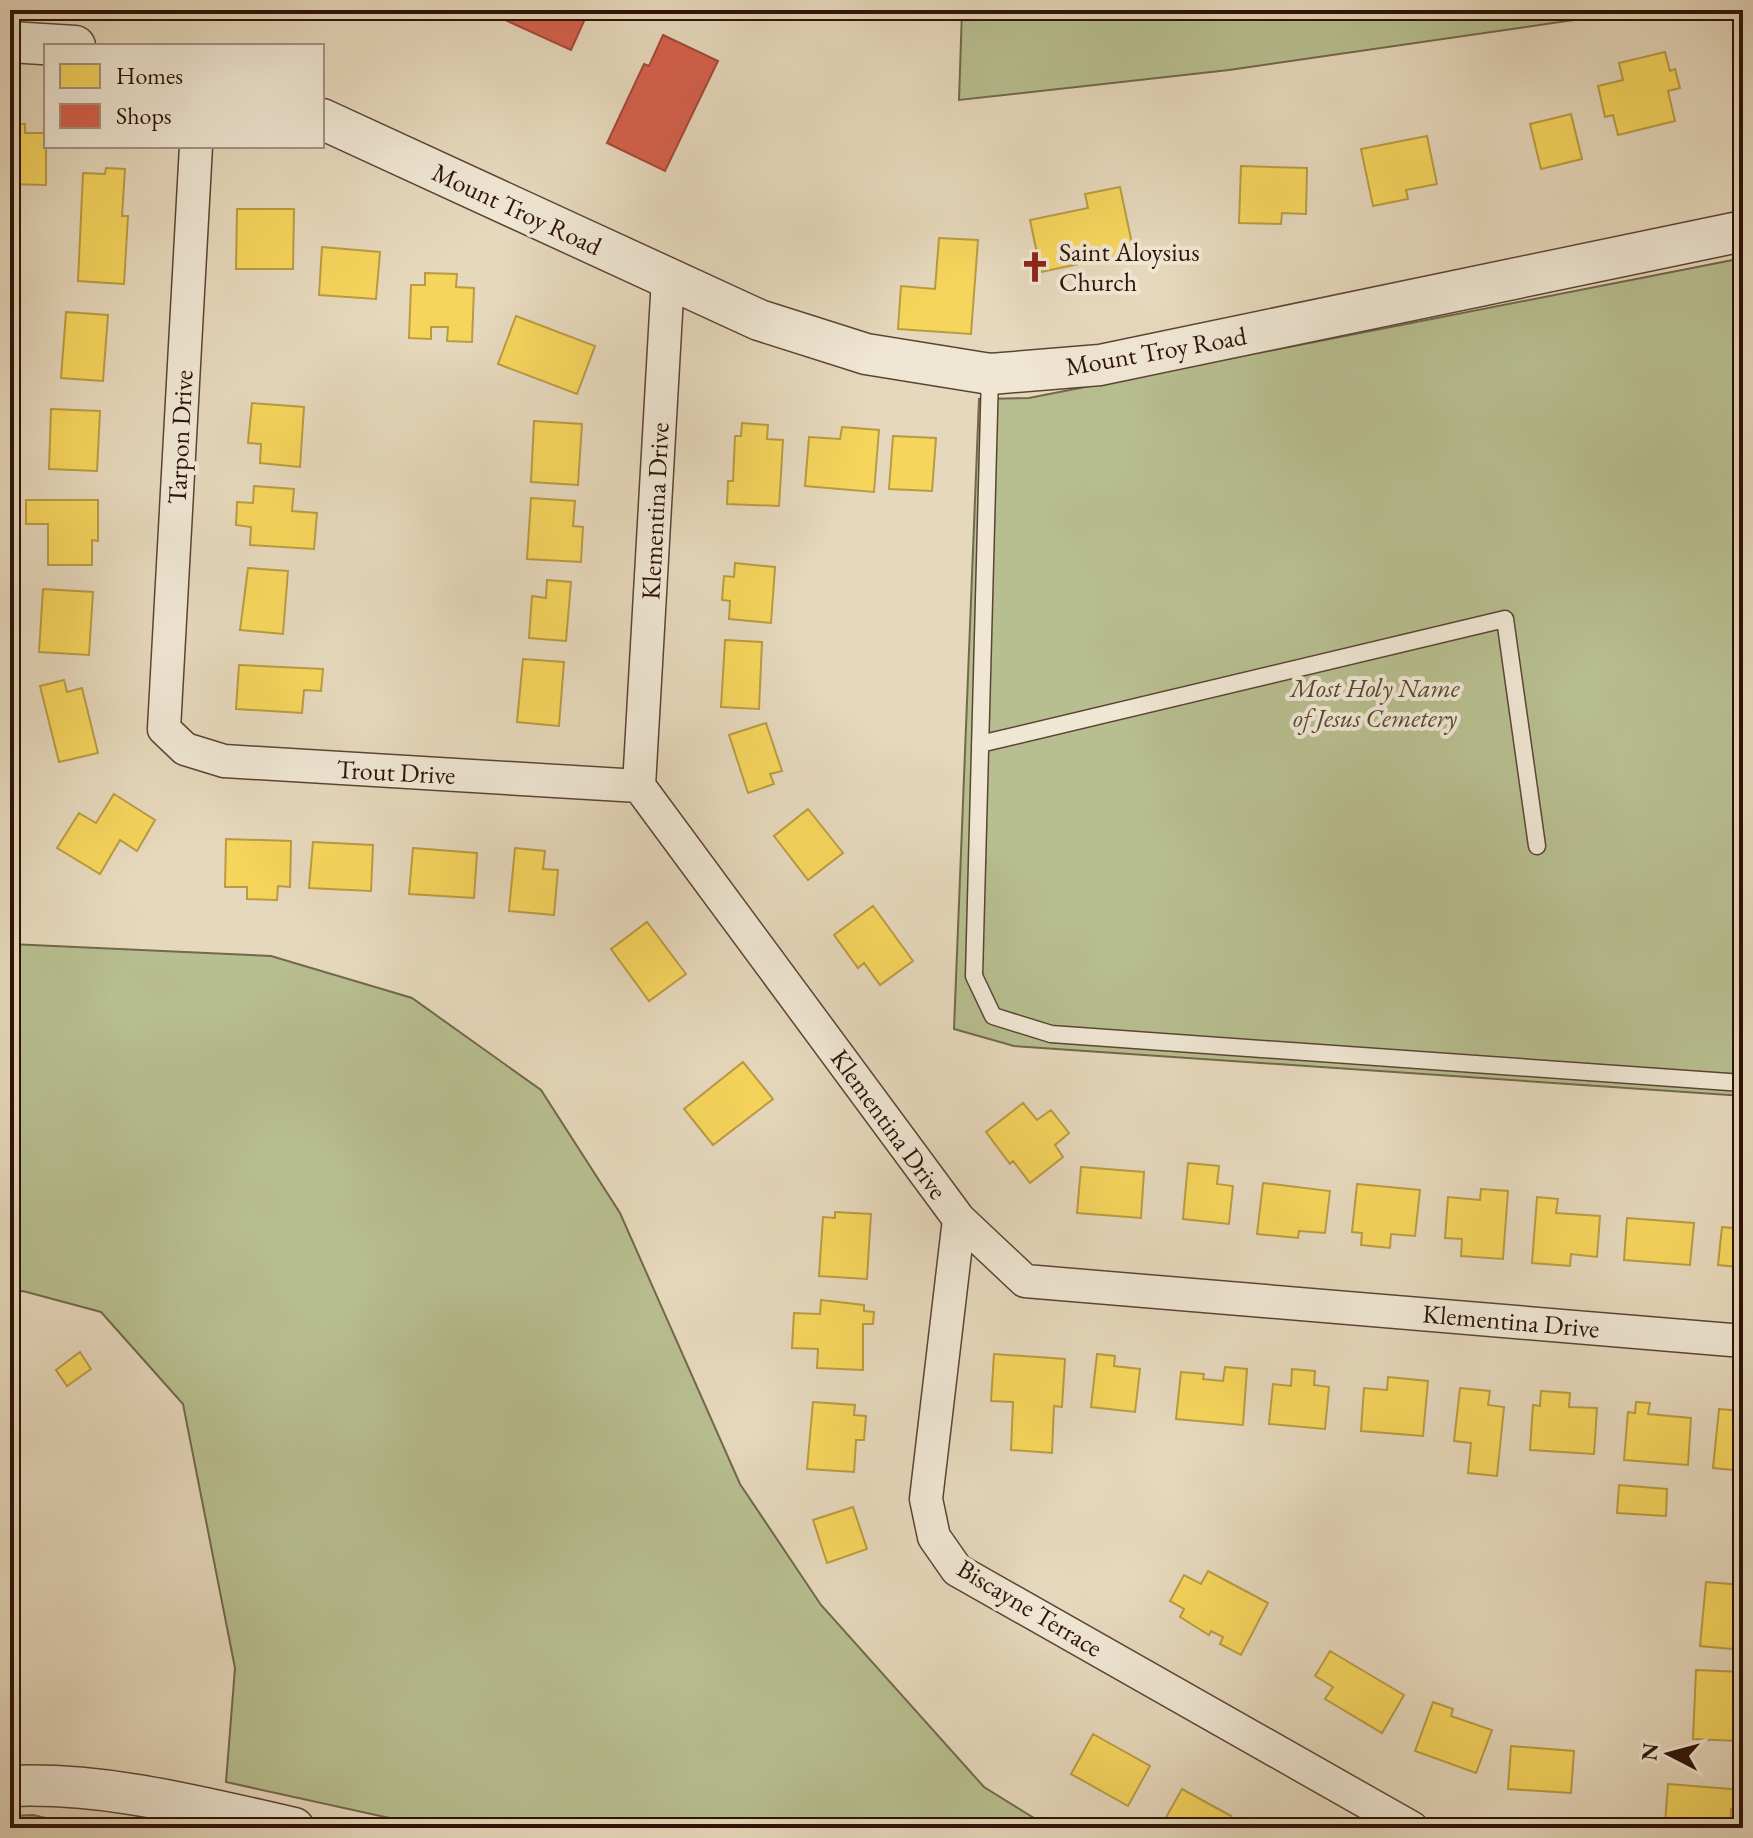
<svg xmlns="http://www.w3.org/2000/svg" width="1753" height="1838" font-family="'EB Garamond',serif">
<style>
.green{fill:#b7be8f;stroke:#72684b;stroke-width:2}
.homes{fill:#f6d55c;stroke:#ba9b42;stroke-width:2}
.shops{fill:#d6604d;stroke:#a44938;stroke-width:2}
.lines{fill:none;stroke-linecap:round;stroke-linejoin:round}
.service-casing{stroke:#5c4434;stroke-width:19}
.minor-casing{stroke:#5c4434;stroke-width:35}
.tertiary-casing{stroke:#5c4434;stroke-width:43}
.service{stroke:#efe6d3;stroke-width:16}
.minor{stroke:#efe6d3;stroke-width:32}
.tertiary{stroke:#efe6d3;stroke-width:40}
.labels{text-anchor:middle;stroke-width:8;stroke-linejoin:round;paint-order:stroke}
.street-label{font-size:26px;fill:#2e1307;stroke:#efe6d3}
.poi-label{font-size:26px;fill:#2e1307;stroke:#efe6d3;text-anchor:start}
.park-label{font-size:26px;font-style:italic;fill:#574630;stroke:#efe6d3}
</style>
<rect width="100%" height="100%" fill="#e6d8bc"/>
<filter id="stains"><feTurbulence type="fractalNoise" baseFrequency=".0025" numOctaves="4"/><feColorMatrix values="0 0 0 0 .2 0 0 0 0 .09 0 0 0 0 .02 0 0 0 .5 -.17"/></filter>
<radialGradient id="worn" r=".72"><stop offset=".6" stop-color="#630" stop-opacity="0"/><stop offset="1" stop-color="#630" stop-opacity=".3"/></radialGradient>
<path class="green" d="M962,10H1643L1229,70L959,100Z
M1743,258V1096L1014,1046L954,1029L979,399L1029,398Z
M10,944L271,956L412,998L541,1090L620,1213L740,1484L821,1605L984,1787L1050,1828H435L226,1782L235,1668L183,1404L101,1312L23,1291L10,1292Z
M33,1815L88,1828H10V1816Z"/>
<path class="homes" d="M1665,52L1670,71L1675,69L1680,88L1668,91L1675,121L1618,135L1613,115L1605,117L1598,86L1623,80L1619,63Z
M1571,114L1582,159L1541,169L1530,124Z
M10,124H25V133H46V185L10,184Z
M1427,136L1437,184L1406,190L1408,199L1373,206L1361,149Z
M1241,166L1307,168L1306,214L1282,213L1281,224L1239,223Z
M106,168L125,169L122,216H128L124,284L78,281L83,173L105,174Z
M1120,187L1135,258L1113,262L1112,257L1041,272L1030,220L1088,208L1085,194Z
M237,209H294L293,269H236Z
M939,238L978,240L971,334L898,329L901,286L935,289Z
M322,247L380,252L376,299L319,295Z
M425,273L457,274L456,287L474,288L472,342L447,341L448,327H431V339L409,338L411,285H425Z
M66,312L108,315L103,381L61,378Z
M516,316L595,346L577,394L498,364Z
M252,403L304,407L300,467L260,463L261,444L248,443Z
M51,409L100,411L97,471L49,469Z
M534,421L582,424L578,485L531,482Z
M742,423L768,425L767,439L783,440L779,506L727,504L728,481H733L735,436H741Z
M842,427L879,430L874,492L805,486L809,437L840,439Z
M893,436L936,438L932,491L889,489Z
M254,486L294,489L292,511L317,513L314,549L250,545L251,527L236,525L237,502L253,503Z
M531,498L575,501L573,526L583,527L581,562L527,559Z
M26,500H98V541L92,540V565H48V524H26Z
M735,563L775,567L771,623L729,619L730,601L722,600L724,576L734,577Z
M248,568L288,571L283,634L240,630Z
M547,580L571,582L566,641L529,638L532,596L546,598Z
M43,589L93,592L89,655L39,652Z
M725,640L762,642L759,709L721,707Z
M523,659L564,662L559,726L517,722Z
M239,665L323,669L321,691L304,690L302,713L236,709Z
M64,680L67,692L82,688L98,753L59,762L40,686Z
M766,723L782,771L770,774L774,784L748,793L729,735Z
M114,794L155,820L137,851L120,840L100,874L57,848L79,813L96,823Z
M808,809L843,853L808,880L774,836Z
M226,839L291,841L290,887L278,886L277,900L247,899V887H225Z
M313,842L373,845L371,891L309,888Z
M413,848L477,853L474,898L409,894Z
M515,848L545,851L543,869L558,870L554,915L509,911Z
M873,906L913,961L880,985L864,963L858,968L834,935Z
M647,922L686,974L649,1001L611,949Z
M743,1062L773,1099L713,1145L684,1109Z
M1023,1103L1037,1120L1051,1110L1069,1133L1055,1145L1063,1157L1030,1183L1013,1161L1010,1164L986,1132Z
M1188,1163L1219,1166L1217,1184L1233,1186L1229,1224L1183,1219Z
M1081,1167L1144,1172L1141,1218L1077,1213Z
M1263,1183L1330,1191L1325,1233L1299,1231L1298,1238L1257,1234Z
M1357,1184L1420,1190L1415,1236L1391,1234L1390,1248L1361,1245L1362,1233L1352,1232Z
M1481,1189L1508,1191L1503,1259L1461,1256L1462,1239L1445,1238L1448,1197L1480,1200Z
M1537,1197L1558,1199L1556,1213L1600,1216L1597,1257L1571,1254L1570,1266L1532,1263Z
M835,1212L871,1214L867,1279L819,1276L823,1217L835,1218Z
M1627,1218L1694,1223L1690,1265L1624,1260Z
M1722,1227L1743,1229V1275L1736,1274L1738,1267L1718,1265Z
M821,1300L864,1305V1311L874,1312L873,1324H863V1370L817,1368L818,1349L792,1348L794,1313L820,1314Z
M80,1352L91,1369L67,1386L56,1370Z
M994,1354L1065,1359L1062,1407L1054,1406L1052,1453L1011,1450L1013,1402L991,1401Z
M1097,1354L1115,1356L1114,1366L1140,1369L1135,1412L1091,1407Z
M1225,1367L1247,1369L1243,1425L1176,1419L1181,1372L1204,1374L1203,1379L1223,1381Z
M1292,1369L1315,1371L1314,1385L1329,1387L1325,1429L1269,1424L1273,1384L1291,1386Z
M1388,1377L1428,1381L1423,1436L1361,1431L1364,1388L1387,1390Z
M1460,1388L1490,1391L1488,1405L1504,1407L1497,1476L1468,1473L1471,1443L1454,1441Z
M1541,1391L1570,1393L1569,1407L1597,1408L1594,1454L1530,1450L1533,1405L1540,1406Z
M813,1402L855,1405L854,1415L866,1416L864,1440H856L854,1472L807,1469Z
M1636,1402L1650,1403L1648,1414L1691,1418L1688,1465L1624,1460L1628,1412L1635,1413Z
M1719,1409L1743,1411V1471L1713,1468Z
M1619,1485L1667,1489L1666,1516L1617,1513Z
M853,1507L867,1549L827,1563L813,1520Z
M1208,1571L1268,1603L1241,1655L1220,1644L1223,1637L1211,1631L1209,1635L1180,1617L1184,1609L1170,1601L1184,1575L1201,1584Z
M1706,1582L1743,1585V1650L1700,1646Z
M1330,1651L1404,1695L1382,1733L1325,1699L1333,1687L1315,1676Z
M1696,1670L1742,1672L1739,1741L1693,1739Z
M1433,1702L1453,1709L1451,1716L1492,1730L1476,1773L1415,1751Z
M1093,1734L1150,1766L1128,1806L1071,1774Z
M1511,1746L1574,1751L1571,1793L1508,1789Z
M1668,1784L1743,1790V1810L1731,1809L1730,1828L1665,1825Z
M1182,1789L1231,1816L1224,1828H1160Z"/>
<path class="shops" d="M483,10H589L571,50Z
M663,35L718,61L665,171L607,143L644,64L649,66Z"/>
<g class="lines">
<defs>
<path id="service" d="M990,374L974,976L993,1016L1051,1034L1743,1083
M980,744L1505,619L1537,846"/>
<path id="minor" d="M196,146L164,729L185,749L224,761L639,786
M668,278L639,786L959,1219L1025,1281L1743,1341
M959,1219L926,1499L934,1537L957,1570L1412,1828"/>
<path id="tertiary" d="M10,42L75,46
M322,119L759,320L866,354L990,374L1100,365L1743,231
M10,1786C107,1782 200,1807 294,1828"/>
</defs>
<use href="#service" class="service-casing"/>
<use href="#minor" class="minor-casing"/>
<use href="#tertiary" class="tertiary-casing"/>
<use href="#service" class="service"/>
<use href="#minor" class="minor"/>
<use href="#tertiary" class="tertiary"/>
</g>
<defs>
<symbol id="church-bare" viewBox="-9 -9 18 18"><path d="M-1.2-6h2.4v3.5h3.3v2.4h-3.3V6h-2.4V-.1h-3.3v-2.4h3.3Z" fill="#8f2418" stroke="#efe6d3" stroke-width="2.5" paint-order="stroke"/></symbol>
</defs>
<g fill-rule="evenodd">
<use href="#church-bare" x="1013" y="245" width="44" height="44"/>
</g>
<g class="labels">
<g class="street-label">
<text transform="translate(517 209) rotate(25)" y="9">Mount Troy Road</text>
<text transform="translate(1156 351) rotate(-10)" y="9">Mount Troy Road</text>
<text transform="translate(180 437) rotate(-87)" y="9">Tarpon Drive</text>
<text transform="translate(655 511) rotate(-87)" y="9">Klementina Drive</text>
<text transform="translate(396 772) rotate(3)" y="9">Trout Drive</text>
<text transform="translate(889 1124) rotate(54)" y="9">Klementina Drive</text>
<text transform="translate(1511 1321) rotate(5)" y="9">Klementina Drive</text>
<text transform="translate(1030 1608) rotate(31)" y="9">Biscayne Terrace</text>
</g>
<g class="poi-label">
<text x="1059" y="261">Saint Aloysius<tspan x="1059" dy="30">Church</tspan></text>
</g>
<g class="park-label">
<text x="1375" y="697">Most Holy Name<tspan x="1375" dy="30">of Jesus Cemetery</tspan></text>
</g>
</g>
<rect width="1753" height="1838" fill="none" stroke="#e6d8bc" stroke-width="40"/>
<rect x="12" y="12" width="1729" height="1814" fill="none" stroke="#2e1307" stroke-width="4"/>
<rect x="20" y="20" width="1713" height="1798" fill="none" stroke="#2e1307" stroke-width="2"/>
<rect x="44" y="44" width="280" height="104" fill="#efe6d3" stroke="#a29281" stroke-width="2"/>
<rect x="60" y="64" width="40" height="24" fill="#f6d55c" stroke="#a29281" stroke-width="2"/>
<text x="116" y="84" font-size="24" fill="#2e1307">Homes</text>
<rect x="60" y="104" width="40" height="24" fill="#d6604d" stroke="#a29281" stroke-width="2"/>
<text x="116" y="124" font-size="24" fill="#2e1307">Shops</text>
<g transform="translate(1669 1754) rotate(276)" stroke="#efe6d3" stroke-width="6" paint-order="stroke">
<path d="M0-6L14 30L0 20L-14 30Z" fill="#2e1307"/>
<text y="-12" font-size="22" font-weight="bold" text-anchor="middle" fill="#2e1307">N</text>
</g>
<rect width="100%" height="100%" filter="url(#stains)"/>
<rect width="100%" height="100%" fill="url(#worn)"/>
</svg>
